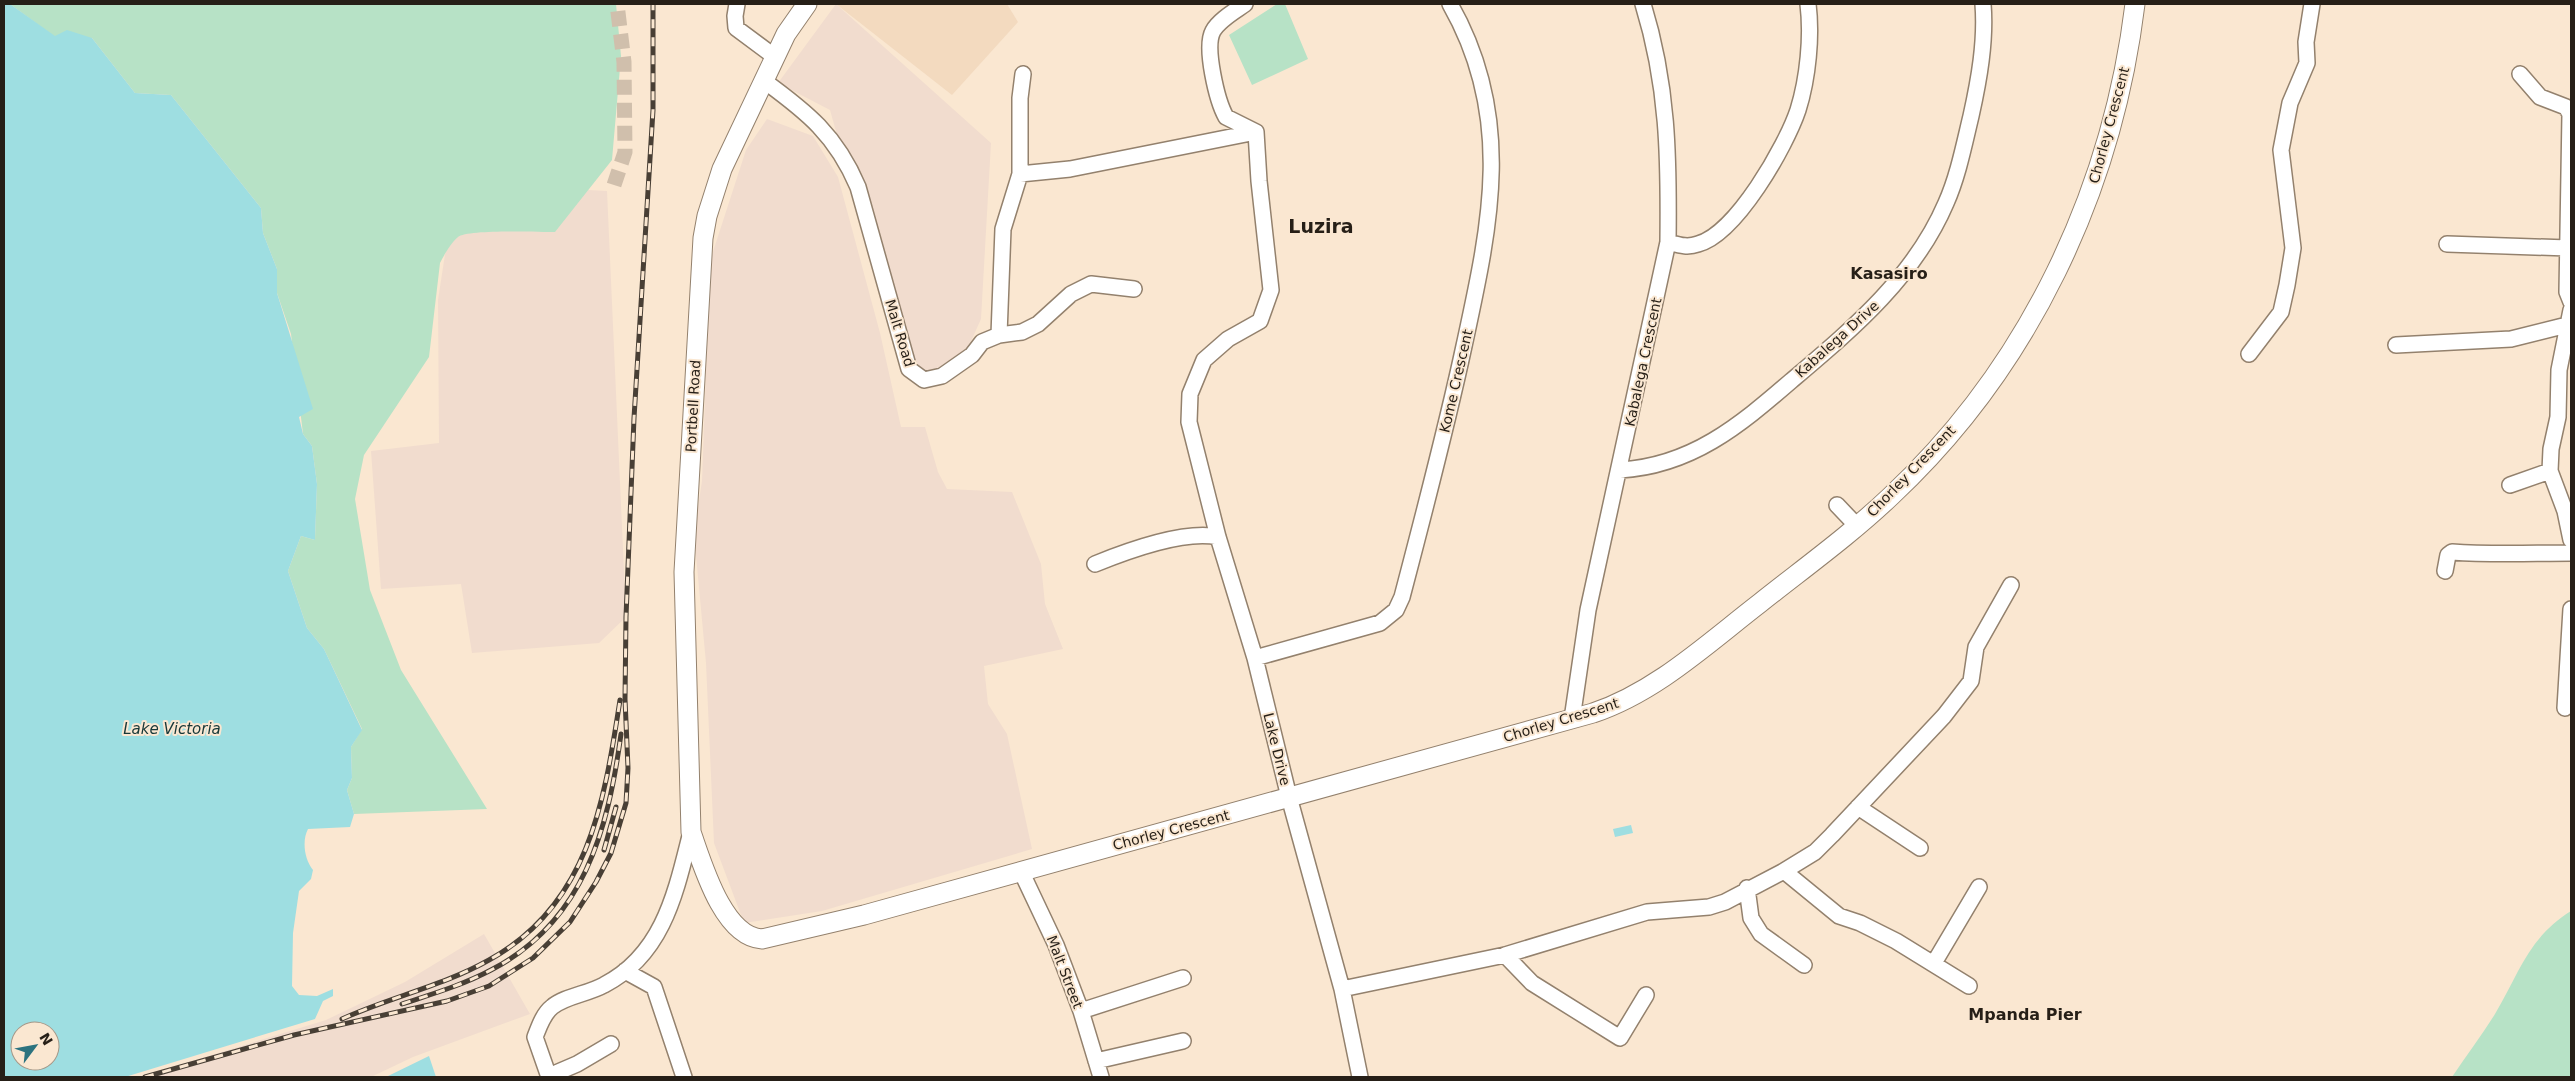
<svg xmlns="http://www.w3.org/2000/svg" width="2575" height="1081" font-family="'DejaVu Sans',sans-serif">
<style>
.built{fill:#f3dabf}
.industrial{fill:#f1dcce}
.green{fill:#b7e2c6}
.water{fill:#9edee1;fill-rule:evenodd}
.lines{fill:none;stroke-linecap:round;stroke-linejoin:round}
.minor-tunnel{stroke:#d0bfac;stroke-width:15;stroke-dasharray:15 8;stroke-linecap:butt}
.minor-casing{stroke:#93816d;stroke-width:18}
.major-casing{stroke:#93816d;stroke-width:21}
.minor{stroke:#fff;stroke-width:15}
.major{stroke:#fff;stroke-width:19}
.rail-casing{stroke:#483f35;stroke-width:5}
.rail{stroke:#fae7d1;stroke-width:3;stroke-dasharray:9;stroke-linecap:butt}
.labels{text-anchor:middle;stroke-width:4;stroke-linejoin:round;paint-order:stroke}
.street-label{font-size:14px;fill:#261f17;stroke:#fae7d1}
.water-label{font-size:15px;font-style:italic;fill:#163738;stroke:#fae7d1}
.quarter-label{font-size:16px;font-weight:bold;fill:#261f17;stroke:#fae7d1}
.district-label{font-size:19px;font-weight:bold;fill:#261f17;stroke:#fae7d1}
</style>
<rect width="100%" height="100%" fill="#fae7d1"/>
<path class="built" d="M836,4H1007L1018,22L952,95Z"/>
<path class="industrial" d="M836,4L991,143L981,319L962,361L905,377L830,110L778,83Z
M767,119L813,136L838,177L880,333L901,427H925L938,472L947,489L1012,492L1041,564L1045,604L1063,649L984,666L988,704L1007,734L1032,849L822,911L744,923L714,843L706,663L694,534L702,481L710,261L746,150Z
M456,183L607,191L626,617L599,643L472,653L461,584L381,589L371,451L439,443L438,300Z
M484,934L530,1014L413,1057L371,1077H140L326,1020L405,982Z"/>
<path class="green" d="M10,4H616L621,56L612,160L555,232C539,232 467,229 458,237C451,243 444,255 440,263L429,357L364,455L355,499L370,590L401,670L487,809L354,814L347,790L352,778L351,747L362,729L324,649L307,628L288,571L301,536L315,540L317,484L312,446L303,434L291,334L277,293V269L263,233L261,208L171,95L135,93L92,38L55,37Z
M1277,4H1285L1308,59L1252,85L1229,35Z
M2571,911V1077H2452C2466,1056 2482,1035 2495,1014C2520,972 2528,938 2571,911Z"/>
<path class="water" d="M4,4H10L55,36L67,30L92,38L135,93L171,95L261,208L263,233L277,269V293L313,409L299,417L303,434L312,446L317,484L315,540L301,536L288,571L307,628L324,649L362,730L351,747L352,778L347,790L354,814L350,827L308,829C302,840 304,859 313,870L311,879L299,891L293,933L292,986L299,995L317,996L333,989V996L323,1001L315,1019L125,1077H4ZM20,1031H50V1061H20Z
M1631,825L1633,833L1615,837L1613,829Z
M429,1056L436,1077H386Z"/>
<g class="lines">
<path class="minor-tunnel" d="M614,185L625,152L624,62L617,4"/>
<defs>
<path id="minor" d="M737,4L735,16L736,28L775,57
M1245,4C1235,11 1219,20 1213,31C1204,47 1217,101 1226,117L1256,132L1259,181L1271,290L1260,321L1228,339L1204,360L1190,394L1189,422L1218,537L1255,658L1289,797L1342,989L1360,1077
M2520,74L2540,97L2566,107L2570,114L2567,292L2571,302
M763,80C807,112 836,135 858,187L909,369L924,380L942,376L972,355L982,342L999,335L1022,332L1038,324L1071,294L1091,284L1134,289
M1020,174L1070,169L1256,132
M1668,242C1679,245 1687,248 1698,244C1736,234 1786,146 1798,110C1808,78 1812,36 1808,4
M2447,244L2568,248
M2571,310L2559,370L2558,417L2551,449L2550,471L2565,511L2571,540
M999,335L1003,229L1020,174V98L1023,74
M2396,345L2511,339L2567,325
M2249,354L2281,312L2287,285L2293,248L2281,150L2290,103L2307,63L2306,42L2312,4
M1620,470C1691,466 1739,426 1791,381C1851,330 1914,278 1946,203C1958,176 1964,145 1971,116C1979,80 1986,41 1983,4
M2510,485L2550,471
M1837,505L1857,526
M1095,564C1127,551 1185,530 1218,537
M2445,571L2448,555L2452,552C2492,555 2532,553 2571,553
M1255,658L1380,623L1396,610L1402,597C1424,513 1446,430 1464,346C1490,226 1515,118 1450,4
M2565,708L2571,609
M1572,719L1588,610L1668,242C1669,157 1668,85 1643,4
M1858,807L1920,848
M1021,871L1056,945L1081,1011L1101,1077
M1747,888L1751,918L1761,934L1804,965
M1505,955L1532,983L1620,1038L1646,995
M1934,963L1979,887
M625,971L654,987L684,1077
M1969,986L1896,941L1860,923L1839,916L1784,871L1815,852L1832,835L1944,716L1971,681L1976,647L2011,585
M1342,989L1505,955L1647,912L1709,907L1725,902L1784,871
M1081,1011L1183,978
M1096,1061L1183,1041
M549,1076L577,1064L611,1044
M549,1077L535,1037C539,1027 543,1014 552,1007C565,996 588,994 604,985C664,954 676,891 691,832"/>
<path id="major" d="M807,4L786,34L722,169L707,216L703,238L684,572L691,832C702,863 723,937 762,939L864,915L1593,713C1656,692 1708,643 1760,603C1804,568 1850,535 1891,496C2029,367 2112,191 2135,4"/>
</defs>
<use href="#minor" class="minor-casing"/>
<use href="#major" class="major-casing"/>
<use href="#minor" class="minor"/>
<use href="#major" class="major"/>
<defs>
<path id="rail" d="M604,850L616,807
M402,1004C432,994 463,985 491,970C584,922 608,830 621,734
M342,1019C390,997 443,986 489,960C589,905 604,803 620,700
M145,1077L294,1035L447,1001L489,986L533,958L570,922L596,882L611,853L626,803L628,768L625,699L626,617L634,418L653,110V4"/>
</defs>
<use href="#rail" class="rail-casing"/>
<use href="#rail" class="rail"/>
</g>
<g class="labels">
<g class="street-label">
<text transform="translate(2109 125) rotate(-75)" y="5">Chorley Crescent</text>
<text transform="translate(900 333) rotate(73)" y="5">Malt Road</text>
<text transform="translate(1837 339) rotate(-42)" y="5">Kabalega Drive</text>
<text transform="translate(1643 362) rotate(-78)" y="5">Kabalega Crescent</text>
<text transform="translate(1456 381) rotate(-77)" y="5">Kome Crescent</text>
<text transform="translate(693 406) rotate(-87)" y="5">Portbell Road</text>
<text transform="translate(1911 471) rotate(-46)" y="5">Chorley Crescent</text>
<text transform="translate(1561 720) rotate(-17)" y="5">Chorley Crescent</text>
<text transform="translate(1277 749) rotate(76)" y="5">Lake Drive</text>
<text transform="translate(1171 830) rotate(-15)" y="5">Chorley Crescent</text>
<text transform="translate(1065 972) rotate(69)" y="5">Malt Street</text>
</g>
<g class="water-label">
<text x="172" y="734">Lake Victoria</text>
</g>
<g class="quarter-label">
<text x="1889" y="279">Kasasiro</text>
<text x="2025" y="1020">Mpanda Pier</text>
</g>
<g class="district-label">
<text x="1321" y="233">Luzira</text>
</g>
</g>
<rect width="2575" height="1081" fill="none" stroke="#261f17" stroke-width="10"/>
<g transform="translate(35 1046) rotate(58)"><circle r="24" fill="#fae7d1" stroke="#a59787"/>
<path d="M0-4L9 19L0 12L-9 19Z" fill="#2c737f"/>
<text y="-8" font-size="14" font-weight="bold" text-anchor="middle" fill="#261f17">N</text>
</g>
</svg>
